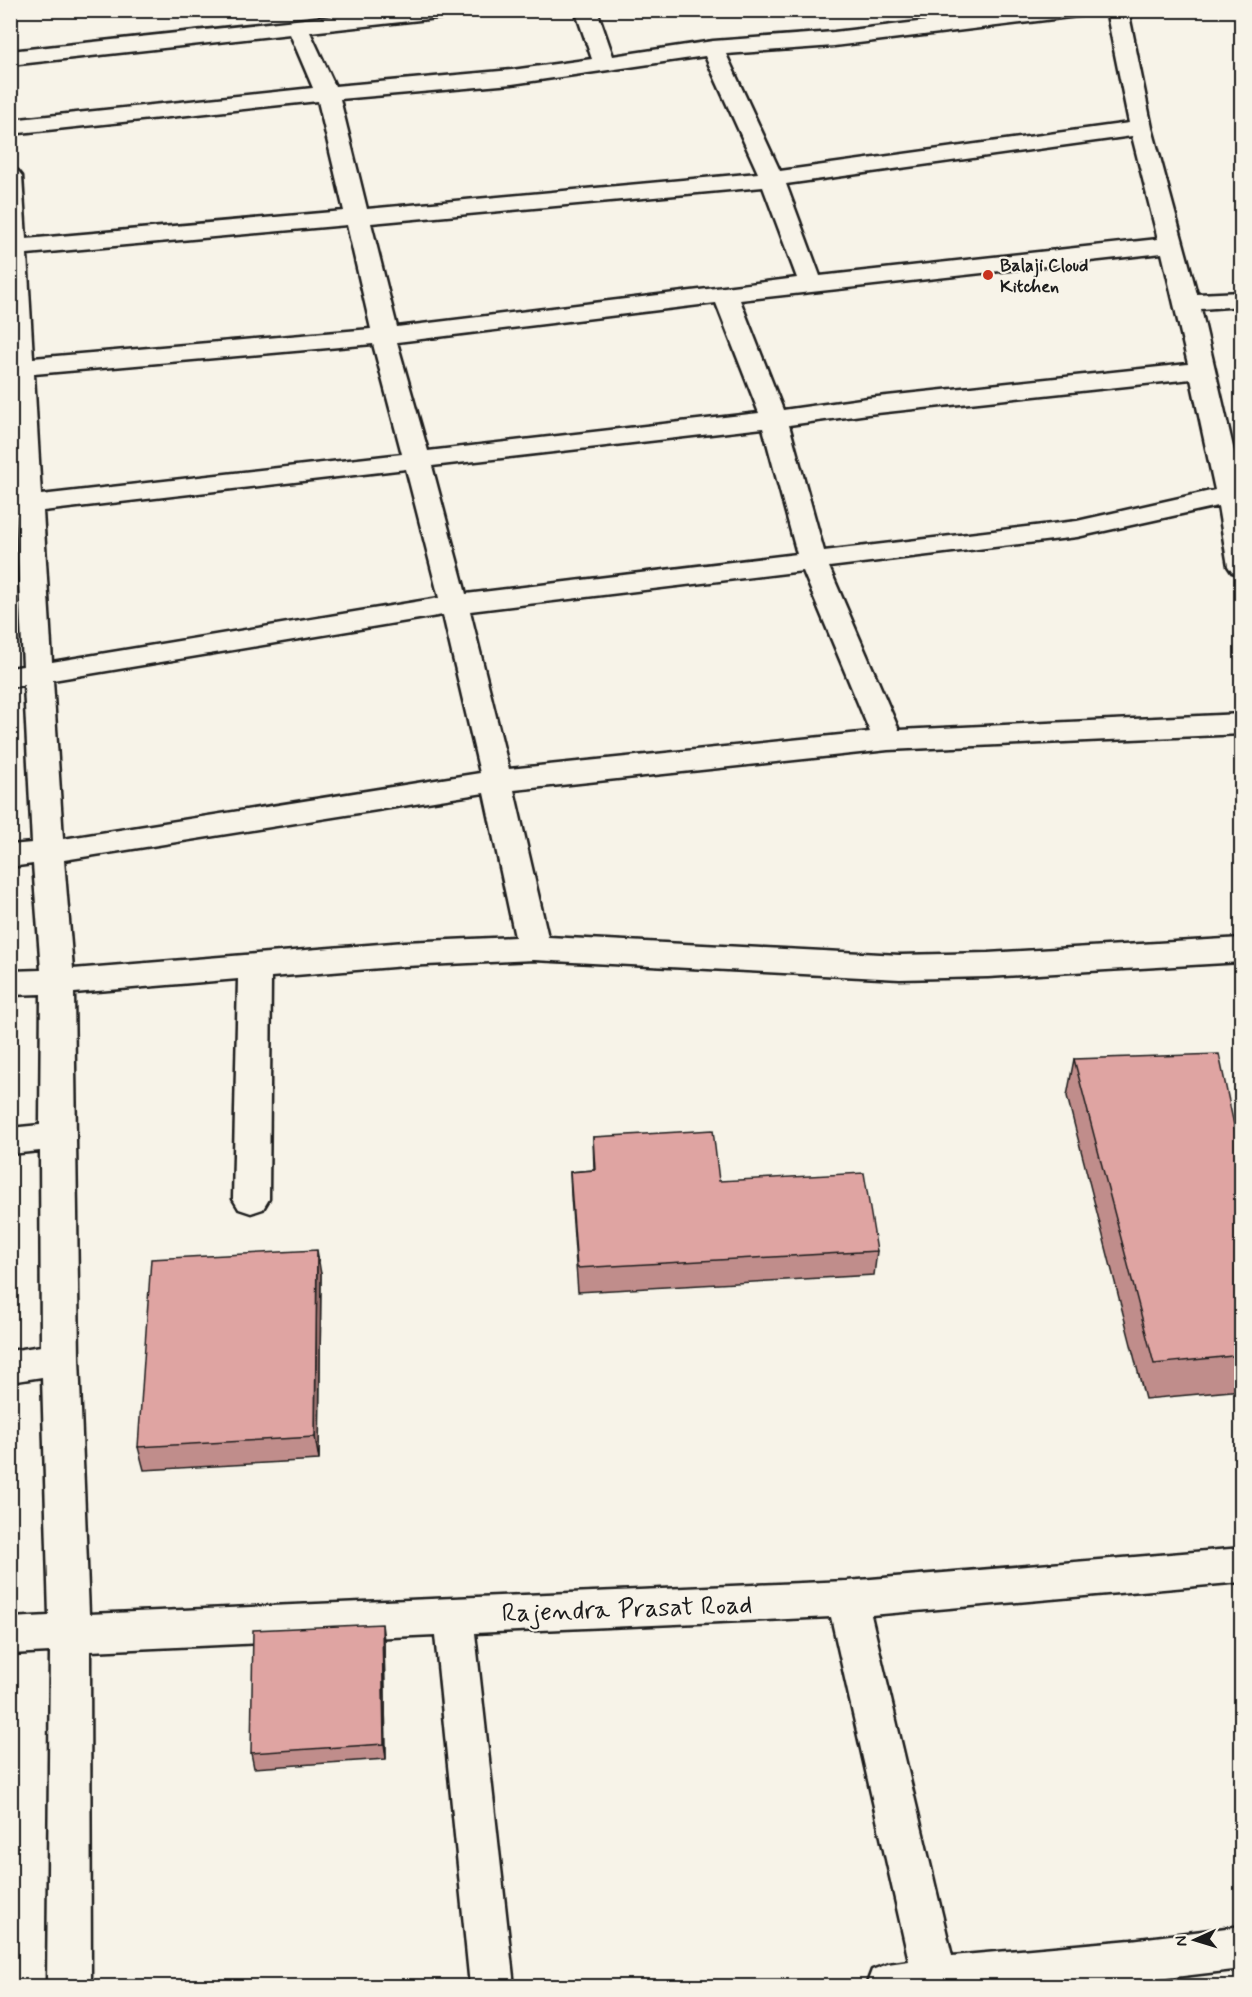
<svg xmlns="http://www.w3.org/2000/svg" width="1252" height="1997" font-family="Mynerve,sans-serif">
<style>
.lines{fill:none;stroke-linecap:round;stroke-linejoin:round}
.minor-casing{stroke:#1c1c1c;stroke-width:5}
.minor{fill:#f7f3e8;fill-rule:evenodd}
.wall{fill:#c08d8b;stroke:#1c1c1c;stroke-width:1.5}
.shaded-wall{fill:#9c7371;stroke:#1c1c1c;stroke-width:1.5}
.building{fill:#dfa4a2;stroke:#1c1c1c;stroke-width:1.5}
.poi-dot{fill:#c8321e;stroke:#f7f3e8;stroke-width:2}
.labels{text-anchor:middle;stroke-width:4.5;stroke-linejoin:round;paint-order:stroke}
.far-poi-label{font-size:18px;font-weight:bold;fill:#1c1c1c;stroke:#f7f3e8;text-anchor:start}
.near-street-label{font-size:26px;fill:#1c1c1c;stroke:#f7f3e8}
</style>
<rect width="100%" height="100%" fill="#f7f3e8"/>
<filter id="ink" filterUnits="userSpaceOnUse"><feTurbulence type="fractalNoise" baseFrequency=".0167" numOctaves="2"/><feDisplacementMap in="SourceGraphic" scale="12" xChannelSelector="R" yChannelSelector="G"/><feConvolveMatrix kernelMatrix="1 2 1 2 8 2 1 2 1" color-interpolation-filters="sRGB"/></filter>
<g filter="url(#ink)">
<g class="lines">
<defs>
<path id="minor" d="M389,10H466L464,15L456,16L310,32L335,86L512,70L592,59L575,10H597L613,56L713,41L834,32L1019,10H1088L1086,15L1078,16L834,46L726,54L780,171L1129,123L1106,10H1128L1152,128L1197,294L1242,292V306L1201,309L1242,486V575L1232,572L1228,566L1218,506L1077,537L829,567L899,730L1242,714V734L888,750L514,790L548,937L900,955L988,953L1242,938V962L988,977L900,979L534,960L405,966L271,977L269,1199L263,1209L251,1213L239,1209L233,1199L238,979L74,993L79,1358L89,1614L847,1581L1242,1548V1582L871,1615L952,1956L1131,1940L1242,1926V1969L1099,1986H866L872,1970L888,1964L909,1961L831,1617L475,1633L514,1986H470L435,1635L90,1651L91,1986H47L50,1652L10,1654V1618L49,1616L42,1377L10,1382V1351L41,1346L40,1151L10,1154V1128L40,1125L41,994L10,995V971L41,970L33,864L10,867V845L32,843L24,685L10,687V668L23,666L16,515H10V499L14,498L10,447V169L18,171L22,176L26,239L344,211L318,101L10,134V120L313,88L290,34L10,65V51ZM705,56L758,173L367,209L340,99L512,84ZM1132,136L1158,239L820,276L786,184ZM763,187L797,278L397,327L371,223ZM347,225L371,329L33,358L27,254ZM1162,253L1188,364L868,398L783,410L740,300ZM716,303L759,413L428,451L397,342ZM373,344L402,454L41,495L34,374ZM1191,379L1215,490L1077,521L824,551L789,425L868,414ZM763,428L797,554L466,594L432,466ZM406,469L439,598L52,662L43,511ZM803,571L870,732L509,769L470,611ZM443,615L480,773L63,839L53,680ZM484,793L515,937L405,942L73,969L64,860Z"/>
</defs>
<use href="#minor" class="minor-casing"/>
<use href="#minor" class="minor"/>
</g>
<path class="wall" d="M1074,1059L1242,1163V1390L1145,1399L1067,1096Z
M593,1137L719,1181L877,1251L874,1275L578,1292L571,1196L570,1172L594,1170Z
M321,1274L319,1460L144,1470L138,1447Z
M384,1640L386,1759L254,1768L251,1753Z"/>
<path class="shaded-wall" d="M317,1250L321,1274L319,1460L315,1437Z
M382,1624L384,1640L386,1759L384,1744Z"/>
<path class="building" d="M1219,1054L1242,1163V1355L1154,1364L1074,1059Z
M713,1130L719,1181L864,1173L877,1251L577,1268L570,1172L595,1170L593,1137Z
M317,1250L315,1437L138,1447L151,1259Z
M382,1624L384,1744L251,1753L253,1630Z"/>
</g>
<circle class="poi-dot" cx="988" cy="275" r="6"/>
<g class="labels">
<g class="far-poi-label">
<text x="1000" y="271">Balaji Cloud<tspan x="1000" dy="21">Kitchen</tspan></text>
</g>
<g class="near-street-label">
<text transform="translate(627 1608) rotate(-2)" y="9">Rajendra Prasat Road</text>
</g>
</g>
<rect width="1252" height="1997" fill="none" stroke="#f7f3e8" stroke-width="36"/>
<rect x="18" y="18" width="1216" height="1961" fill="none" stroke="#1c1c1c" stroke-width="2" filter="url(#ink)"/>
<g transform="translate(1195 1940) rotate(266)" stroke="#f7f3e8" stroke-width="4.5" paint-order="stroke">
<path d="M0-4.5L10 22L0 15L-10 22Z" fill="#1c1c1c"/>
<text y="-9" font-size="16" font-weight="bold" text-anchor="middle" fill="#1c1c1c">N</text>
</g>
</svg>
